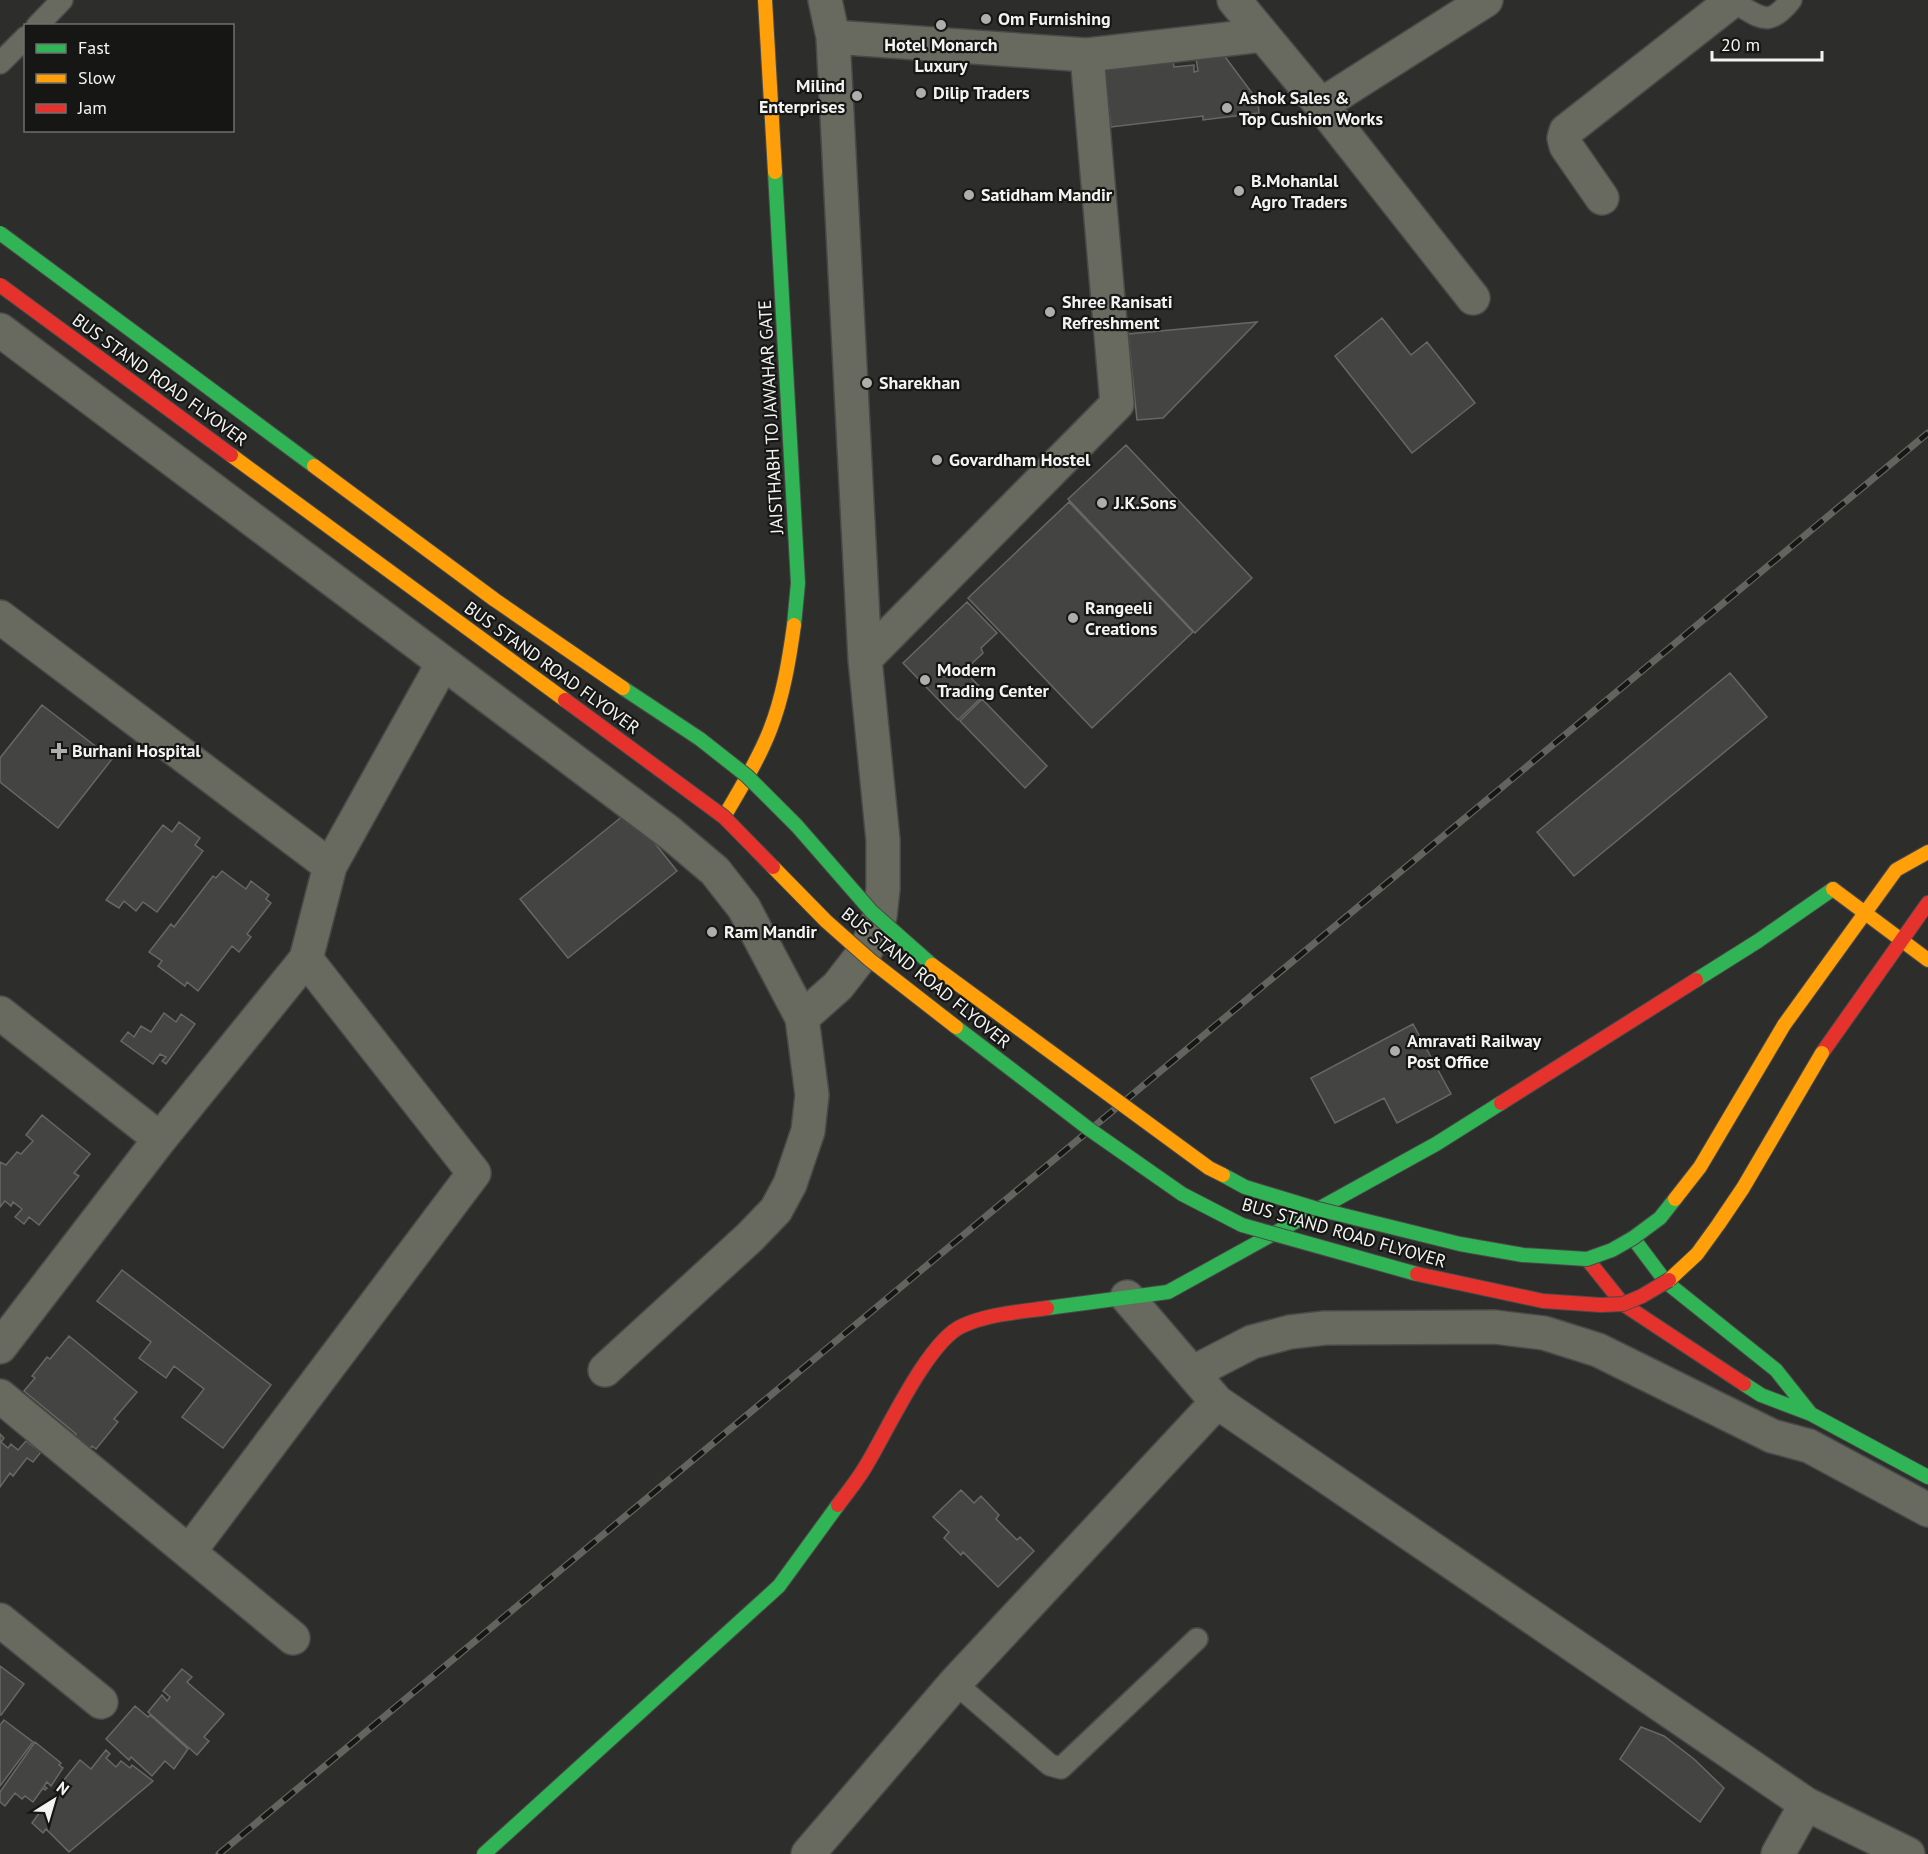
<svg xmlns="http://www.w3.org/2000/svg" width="1928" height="1854" font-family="'PT Sans',sans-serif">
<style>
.building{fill:#444543;stroke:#676866;stroke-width:1.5}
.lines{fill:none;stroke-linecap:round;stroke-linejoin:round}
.lane-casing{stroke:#494a48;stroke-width:24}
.street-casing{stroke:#494a48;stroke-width:36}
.fast-casing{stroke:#494a48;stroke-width:16}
.slow-casing{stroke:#494a48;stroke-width:16}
.jam-casing{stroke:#494a48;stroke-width:16}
.lane{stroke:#686a5f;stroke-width:21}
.street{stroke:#686a5f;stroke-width:33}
.fast{stroke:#30b455;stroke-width:14}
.slow{stroke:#ff9f0a;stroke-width:14}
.jam{stroke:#e5322d;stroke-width:14}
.rail-casing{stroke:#63645f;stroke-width:7}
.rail{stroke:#161715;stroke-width:4.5;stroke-dasharray:14;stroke-linecap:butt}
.fast-bridge-casing{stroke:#494a48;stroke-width:16;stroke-linecap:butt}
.slow-bridge-casing{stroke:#494a48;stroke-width:16;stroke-linecap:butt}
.jam-bridge-casing{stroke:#494a48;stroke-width:16;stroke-linecap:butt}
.fast-bridge{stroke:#30b455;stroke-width:14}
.slow-bridge{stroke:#ff9f0a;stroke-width:14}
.jam-bridge{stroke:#e5322d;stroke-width:14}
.poi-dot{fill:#aeafad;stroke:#161715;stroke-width:2}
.labels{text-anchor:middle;stroke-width:4.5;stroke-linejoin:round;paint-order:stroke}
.poi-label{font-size:18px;font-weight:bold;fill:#f3f4f2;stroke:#161715;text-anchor:start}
.street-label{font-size:18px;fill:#f3f4f2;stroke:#161715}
</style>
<rect width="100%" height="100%" fill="#2d2e2c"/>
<path class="building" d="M1223,54L1258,101L1259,113L1203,120V116L1111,127L1104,69L1173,60L1174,67L1194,65V72L1198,71L1196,58Z
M1382,318L1411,355L1427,342L1475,403L1412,453L1335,356Z
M1257,322L1163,418L1137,420L1128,334Z
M1126,445L1252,578L1195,633L1068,499Z
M1069,502L1193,632L1092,728L968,598Z
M967,602L997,633L981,648L983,653L964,671L986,693L958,720L903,663Z
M1730,673L1767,717L1574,876L1537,832Z
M982,699L1047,766L1025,788L960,721Z
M42,705L112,759L58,828L0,782V758Z
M629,811L677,871L568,958L520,899Z
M179,822L200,838L195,845L203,851L157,912L143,902L136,911L124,901L119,908L106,900L163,825L172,832Z
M222,871L246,889L251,881L269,895L266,899L271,903L247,934L251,937L239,952L232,946L198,991L187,982L185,986L158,966L162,961L149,952L171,924L174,927L213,876L216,878Z
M164,1013L176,1022L181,1014L195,1024L166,1064L162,1061L166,1057L160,1054L153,1064L121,1041L128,1032L134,1037L141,1026L151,1032Z
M1413,1024L1451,1094L1397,1123L1384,1098L1335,1123L1311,1078Z
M42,1115L90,1154L74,1173L79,1176L39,1225L29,1217L24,1224L15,1217L22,1209L13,1202L11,1206L5,1201L0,1207V1162L6,1165L17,1152L21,1154L33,1141L26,1135Z
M122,1270L271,1385L223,1448L182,1417L204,1389L174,1366L166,1378L139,1358L151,1342L97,1301Z
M69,1336L137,1392L114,1419L118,1422L96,1449L92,1446L90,1449L73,1436L76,1434L24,1391L35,1378L32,1376L47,1357L50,1359Z
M0,1434L4,1438L1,1442L8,1448L11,1444L18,1450L26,1441L41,1452L33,1462L27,1458L13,1476L10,1473L0,1487Z
M961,1490L974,1503L981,1496L999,1515L996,1519L1017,1540L1020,1537L1034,1551L998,1587L963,1552L961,1555L944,1538L949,1532L933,1517Z
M0,1666L24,1684L1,1715H0Z
M182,1669L192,1677L187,1682L224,1714L204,1737L209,1741L197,1755L148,1712L162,1695L167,1701L170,1697L163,1691Z
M135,1706L148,1717L150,1715L188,1749L174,1769L165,1761L152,1776L131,1757L129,1760L106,1739Z
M4,1720L33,1742L0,1786V1725Z
M1641,1727L1664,1736L1694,1759L1724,1788L1700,1822L1620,1759Z
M35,1742L61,1763L59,1765L63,1768L51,1786L47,1782L44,1786L47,1788L45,1790L43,1788L33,1802L25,1796L22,1799L15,1793L5,1806L0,1802V1792Z
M106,1750L110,1754L106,1758L116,1767L121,1761L130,1768L132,1765L153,1781L69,1852L46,1829L43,1833L32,1823L43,1808L46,1811L64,1790L59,1786L80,1760L91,1769Z"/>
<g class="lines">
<defs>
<path id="lane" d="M1733,2C1761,17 1768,29 1791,0
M37,26L62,0
M0,63L26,37
M955,1683L1050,1765L1061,1768L1197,1639"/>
<path id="street" d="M825,0L833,37
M1234,0L1321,105L1473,298
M1321,105L1486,0
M1602,198L1566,146L1564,138L1566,131L1733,0
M0,330L670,833L715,871L744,908L802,1018L812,1095L808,1131L790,1184L776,1210L750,1237L605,1370
M0,617L330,866
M865,659L1117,404L1087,55
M0,1013L160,1139
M802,1018L838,986L866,950L880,916L883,889V840L865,659L833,37L1087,55L1263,35
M1127,1297L1217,1402L1806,1804L1778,1854
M0,1347L160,1139L306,959L330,866L443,663
M1192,1373L1252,1342L1290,1332L1325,1328L1495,1327L1544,1333L1598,1350L1772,1436L1809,1446L1928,1510
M0,1396L293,1638
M189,1552L474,1173L306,959
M0,1620L101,1702
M1806,1804L1908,1854
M808,1854L955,1683L1217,1402"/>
<path id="fast" d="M775,172L798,583L794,625
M1696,980L1758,941L1833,889
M1633,1238L1666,1282L1776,1370L1811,1414
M1047,1308L1168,1292L1436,1144L1501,1103
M1744,1384L1761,1395L1811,1414L1928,1477
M484,1854L779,1586L838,1505"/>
<path id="slow" d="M765,0L775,172
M724,817C740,789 758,761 770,730C783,697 789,661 794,625
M1833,889L1928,960
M1784,1025L1896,870L1928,852"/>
<path id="jam" d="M1822,1053L1928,903
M1501,1103L1696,980
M1587,1259L1623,1304L1744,1384
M838,1505C848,1492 859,1478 867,1464C887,1431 928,1341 962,1326C988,1314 1019,1312 1047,1308"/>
</defs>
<use href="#lane" class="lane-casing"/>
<use href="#street" class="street-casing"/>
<use href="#fast" class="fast-casing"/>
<use href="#slow" class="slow-casing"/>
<use href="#jam" class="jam-casing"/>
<use href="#lane" class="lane"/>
<use href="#street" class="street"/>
<use href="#fast" class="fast"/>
<use href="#slow" class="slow"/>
<use href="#jam" class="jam"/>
<defs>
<path id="rail" d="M219,1854L1928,433"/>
</defs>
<use href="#rail" class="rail-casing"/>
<use href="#rail" class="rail"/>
<defs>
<path id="fast-bridge" d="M0,233L314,466
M623,688L700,739L747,776L797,826L872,912L932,965
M956,1027L1089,1129L1182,1194L1242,1225L1417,1274
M1223,1175L1245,1187L1314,1208L1460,1244L1523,1255L1587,1259L1612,1250L1633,1238L1660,1218L1675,1199"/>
<path id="slow-bridge" d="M231,455L565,700
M314,466L495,600L623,688
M773,867L826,921L870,960L956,1027
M932,965L1209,1168L1223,1175
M1675,1199L1700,1167L1784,1025
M1669,1280L1697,1254L1718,1225L1743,1188L1822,1053"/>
<path id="jam-bridge" d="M0,285L231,455
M565,700L724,817L773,867
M1417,1274L1543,1301L1601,1305L1623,1304L1642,1296L1669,1280"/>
</defs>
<use href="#fast-bridge" class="fast-bridge-casing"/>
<use href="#slow-bridge" class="slow-bridge-casing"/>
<use href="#jam-bridge" class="jam-bridge-casing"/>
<use href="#fast-bridge" class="fast-bridge"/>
<use href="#slow-bridge" class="slow-bridge"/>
<use href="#jam-bridge" class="jam-bridge"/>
</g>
<g class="poi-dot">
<circle cx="986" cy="19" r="6"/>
<circle cx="941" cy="25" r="6"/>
<circle cx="921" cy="93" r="6"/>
<circle cx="857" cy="96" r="6"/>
<circle cx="1227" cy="108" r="6"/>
<circle cx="1239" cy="191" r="6"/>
<circle cx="969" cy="195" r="6"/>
<circle cx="1050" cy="312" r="6"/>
<circle cx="867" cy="383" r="6"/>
<circle cx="937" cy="460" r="6"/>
<circle cx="1102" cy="503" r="6"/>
<circle cx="1073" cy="618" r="6"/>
<circle cx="925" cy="680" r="6"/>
<path d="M56 742h6v6h6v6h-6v6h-6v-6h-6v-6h6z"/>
<circle cx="712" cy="932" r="6"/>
<circle cx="1395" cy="1051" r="6"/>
</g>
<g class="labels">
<g class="poi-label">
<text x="998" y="25">Om Furnishing</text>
<text x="941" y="51" text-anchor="middle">Hotel Monarch<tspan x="941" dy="21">Luxury</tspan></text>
<text x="845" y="92" text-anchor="end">Milind<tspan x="845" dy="21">Enterprises</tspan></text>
<text x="933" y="99">Dilip Traders</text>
<text x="1239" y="104">Ashok Sales &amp;<tspan x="1239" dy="21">Top Cushion Works</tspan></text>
<text x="1251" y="187">B.Mohanlal<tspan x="1251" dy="21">Agro Traders</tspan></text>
<text x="981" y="201">Satidham Mandir</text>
<text x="1062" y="308">Shree Ranisati<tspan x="1062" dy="21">Refreshment</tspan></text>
<text x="879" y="389">Sharekhan</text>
<text x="949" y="466">Govardham Hostel</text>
<text x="1114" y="509">J.K.Sons</text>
<text x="1085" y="614">Rangeeli<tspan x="1085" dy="21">Creations</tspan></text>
<text x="937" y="676">Modern<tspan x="937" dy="21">Trading Center</tspan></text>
<text x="72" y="757">Burhani Hospital</text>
<text x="724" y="938">Ram Mandir</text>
<text x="1407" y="1047">Amravati Railway<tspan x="1407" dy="21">Post Office</tspan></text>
</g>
<g class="street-label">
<text transform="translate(160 380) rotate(36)" y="6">BUS STAND ROAD FLYOVER</text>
<text transform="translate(771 417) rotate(-93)" y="6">JAISTHABH TO JAWAHAR GATE</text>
<text transform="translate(552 668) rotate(36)" y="6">BUS STAND ROAD FLYOVER</text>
<text transform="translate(926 978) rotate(39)" y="6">BUS STAND ROAD FLYOVER</text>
<text transform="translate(1344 1233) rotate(16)" y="6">BUS STAND ROAD FLYOVER</text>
</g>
</g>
<rect x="24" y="24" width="210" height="108" fill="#161715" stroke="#6e6f6d" stroke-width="1.5"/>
<rect x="36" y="44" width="30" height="9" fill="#30b455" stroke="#6e6f6d" stroke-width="1.5"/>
<text x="78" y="54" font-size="18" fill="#f3f4f2">Fast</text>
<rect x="36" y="74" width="30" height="9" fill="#ff9f0a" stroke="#6e6f6d" stroke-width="1.5"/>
<text x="78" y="84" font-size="18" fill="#f3f4f2">Slow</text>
<rect x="36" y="104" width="30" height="9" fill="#e5322d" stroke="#6e6f6d" stroke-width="1.5"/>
<text x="78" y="114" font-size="18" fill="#f3f4f2">Jam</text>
<g transform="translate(54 1800) rotate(37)" stroke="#161715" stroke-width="4.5" paint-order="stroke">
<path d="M0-4.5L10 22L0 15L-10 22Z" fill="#f3f4f2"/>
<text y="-9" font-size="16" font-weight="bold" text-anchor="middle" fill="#f3f4f2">N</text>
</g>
<path d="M1712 51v9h110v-9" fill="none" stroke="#f3f4f2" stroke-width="3"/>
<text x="1721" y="51" font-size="18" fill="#f3f4f2" stroke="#161715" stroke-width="4.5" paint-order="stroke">20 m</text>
</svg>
